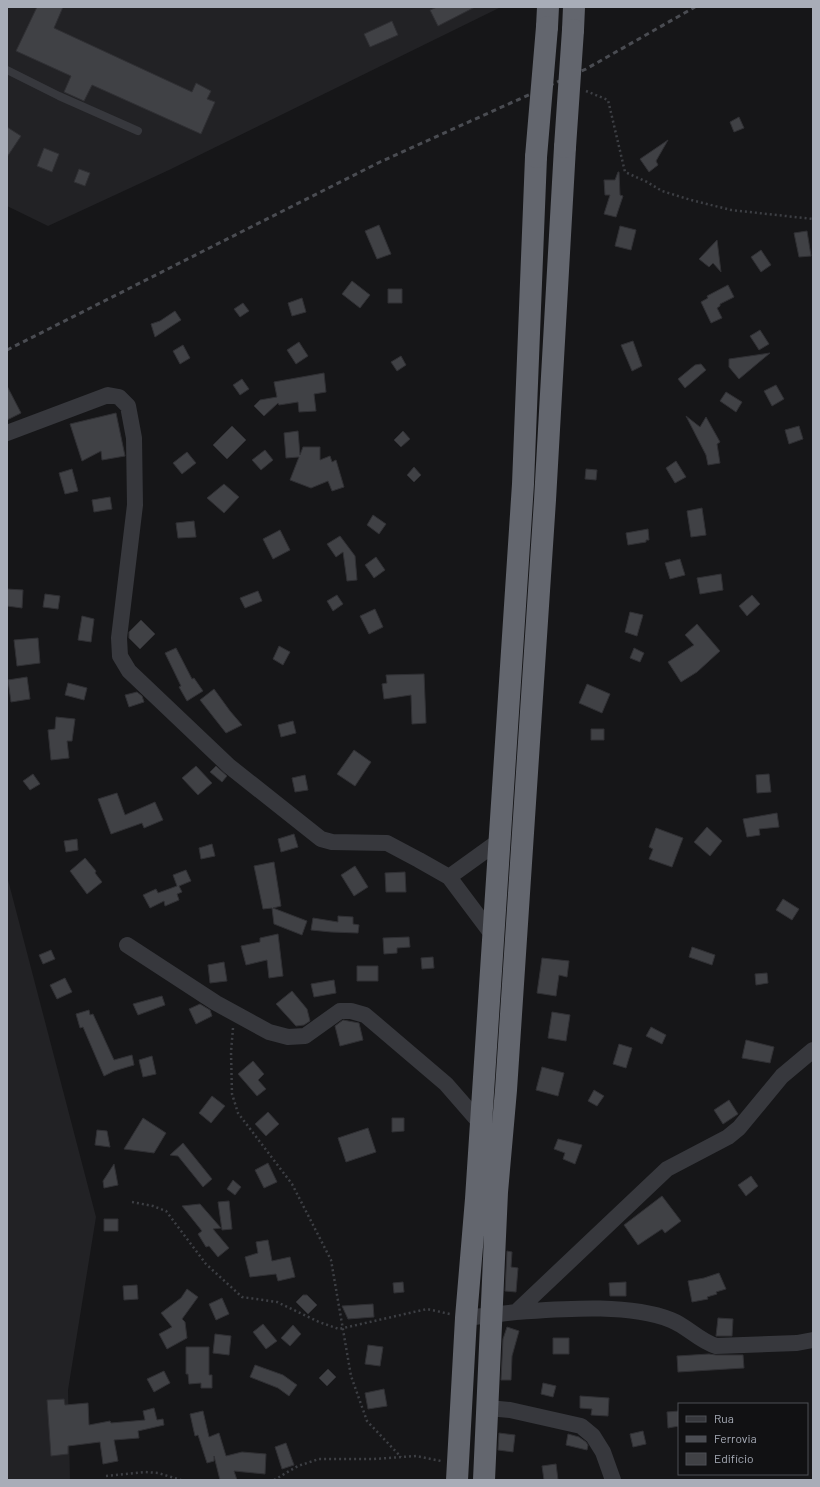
<svg xmlns="http://www.w3.org/2000/svg" width="820" height="1487" font-family="Barlow,sans-serif">
<style>
.built{fill:#222225}
.building{fill:#404145;stroke:#303034}
.lines{fill:none;stroke-linecap:round;stroke-linejoin:round}
.path{stroke:#3d3f44;stroke-width:2.5;stroke-dasharray:2 3;stroke-linecap:butt}
.lane{stroke:#37383d;stroke-width:8}
.street{stroke:#37383d;stroke-width:16}
.highway{stroke:#63666e;stroke-width:22}
.rail{stroke:#4a4c52;stroke-width:3;stroke-dasharray:5 4;stroke-linecap:butt}
.highway-bridge{stroke:#63666e;stroke-width:22}
</style>
<rect width="100%" height="100%" fill="#161618"/>
<path class="built" d="M7,7H501L169,170L48,226L7,206Z
M7,876L96,1217L68,1390L70,1480H7Z"/>
<path class="building" d="M37,7H63L54,28L192,92L196,83L211,91L207,99L215,102L201,134L92,85L84,101L64,92L71,76L16,51Z
M437,7H475L438,26L430,10Z
M392,21L398,35L370,47L364,34Z
M739,117L744,128L734,132L730,122Z
M7,127L21,136L7,157Z
M668,140L656,161L658,165L649,172L640,159Z
M44,148L59,154L52,172L37,166Z
M79,169L90,173L85,186L74,182Z
M618,172H619L620,195L623,196L616,217L604,214L610,195H605L604,180H615Z
M379,225L391,254L377,259L365,231Z
M620,226L636,230L631,250L615,246Z
M807,231L811,256L799,257L794,233Z
M717,240L721,272L713,263L709,267L699,259Z
M761,250L771,265L761,272L751,257Z
M352,281L370,295L360,308L342,294Z
M728,285L734,297L720,304V306L717,308L722,318L711,323L701,302L708,298L707,296Z
M388,289H402V303H388Z
M302,298L306,312L292,316L288,303Z
M243,303L249,311L240,317L234,309Z
M175,311L181,320L155,337L151,324L160,321Z
M760,330L769,344L759,350L750,336Z
M633,341L642,366L632,371L621,345Z
M299,342L308,356L296,364L287,350Z
M183,345L190,358L180,364L173,351Z
M770,353L739,379L729,367V359Z
M401,356L406,365L397,371L391,362Z
M701,364L706,370L685,388L678,379L695,365Z
M324,373L326,392L314,394L316,411L299,412L298,402L279,405L278,403L264,416L254,406L260,400L277,397L274,382Z
M242,379L249,389L240,395L233,385Z
M776,385L784,399L772,406L764,391Z
M7,386L21,413L7,420Z
M726,392L742,402L736,412L720,401Z
M116,413L125,456L102,460L101,451L82,461L70,424Z
M686,416L700,427L706,417L720,442L717,444L720,463L708,465L706,455Z
M232,426L246,440L227,459L213,445Z
M799,426L803,439L789,444L785,430Z
M298,431L300,455L303,447H320V460L330,456L332,462L336,460L344,487L332,491L328,481L311,488L290,480L299,457L286,458L284,433Z
M403,431L410,439L401,447L394,440Z
M265,450L273,460L261,470L252,460Z
M187,452L196,463L182,474L173,463Z
M676,461L686,477L675,483L666,468Z
M414,467L421,475L414,482L407,475Z
M72,469L78,491L65,494L59,473Z
M586,469L597,470L596,480L585,479Z
M224,484L239,497L224,513L207,498Z
M110,497L112,509L94,512L92,500Z
M702,508L706,535L691,537L687,511Z
M373,515L386,524L379,534L367,525Z
M194,521L196,537L178,538L176,523Z
M648,529L649,540H646V542L628,545L626,533Z
M280,530L290,550L273,559L263,539Z
M340,536L355,556L357,580L347,581L343,552L336,557L327,544Z
M376,557L385,570L374,578L365,565Z
M680,559L685,575L670,579L665,563Z
M721,574L723,590L700,594L697,578Z
M7,589L23,590L22,608L7,606Z
M258,591L262,601L245,608L240,598Z
M45,594L60,596L58,609L43,607Z
M337,595L343,604L333,611L327,601Z
M752,595L760,604L747,616L739,606Z
M375,609L383,627L369,634L360,616Z
M630,612L643,615L637,636L625,632Z
M82,616L94,619L91,642L78,640Z
M141,620L155,634L140,649L129,638V632Z
M697,624L720,651L697,672L681,682L668,662L694,645L685,635Z
M38,638L40,663L17,666L14,640Z
M279,646L290,652L283,665L273,659Z
M176,648L192,679L194,678L203,691L187,701L179,687L181,686L165,653Z
M634,648L644,653L640,662L630,658Z
M424,674L426,723L412,724L411,695L384,699L382,684L387,683L386,675Z
M27,677L30,699L11,702L8,680Z
M68,683L87,688L84,700L65,695Z
M587,684L610,694L602,713L579,703Z
M214,689L230,711L242,725L226,733L200,700Z
M137,692L142,696L144,702L129,707L125,695Z
M56,717L75,719L72,741H67L69,758L51,760L48,730L55,729Z
M293,721L296,733L281,737L278,725Z
M591,729H604V740H591Z
M354,750L371,762L355,786L337,774Z
M196,766L212,783L198,795L182,778Z
M216,766L227,776L222,782L210,772Z
M33,774L40,784L30,790L23,781Z
M769,774L771,792L757,793L756,775Z
M305,775L308,790L295,792L292,778Z
M117,793L125,815L155,802L163,820L144,828L142,823L111,834L98,799Z
M777,813L779,827L759,829L760,835L747,837L743,819Z
M707,827L722,841L710,856L694,842Z
M656,828L683,838L672,867L649,859L653,849L649,847Z
M294,834L298,847L281,852L278,839Z
M77,839L78,850L66,852L64,841Z
M212,844L215,856L201,859L199,848Z
M85,858L96,871L95,873L102,882L87,894L70,871Z
M274,862L281,906L273,908L307,921L302,935L274,924L272,908L263,909L254,866Z
M355,866L368,887L354,896L341,875Z
M186,870L191,881L179,886L182,892L177,894L179,900L165,906L164,901L150,908L143,895L156,889L158,893L177,886L173,875Z
M405,872L406,892H386L385,873Z
M783,899L799,909L792,920L776,910Z
M338,916L353,917V924L359,925L358,933L331,932L311,930L313,918L338,922Z
M278,934L283,976L269,978L267,960L246,965L241,946L260,942V938Z
M409,937L410,947L397,948V953L384,954L383,938Z
M692,947L715,955L712,965L689,957Z
M51,950L55,959L43,964L39,955Z
M433,957L434,968L422,969L421,958Z
M542,958L569,961L567,977L559,975L556,996L537,993Z
M224,962L227,981L210,983L208,965Z
M357,966H378V981H357Z
M767,973L768,983L756,985L755,974Z
M65,978L72,992L57,999L50,985Z
M334,980L336,993L314,997L311,984Z
M292,991L307,1009L310,1021L304,1025L296,1026L276,1004Z
M162,996L165,1005L138,1015L133,1004Z
M200,1004L210,1010L212,1016L196,1024L189,1009Z
M89,1010L90,1015L93,1014L114,1060L132,1055L134,1065L114,1071L104,1076L83,1027L80,1028L76,1014Z
M552,1012L570,1015L566,1041L548,1038Z
M343,1020L359,1023L363,1040L340,1046L335,1026Z
M651,1027L666,1035L662,1044L646,1036Z
M746,1040L774,1047L770,1063L742,1058Z
M619,1044L632,1048L626,1068L613,1064Z
M152,1056L156,1074L143,1077L139,1060Z
M253,1061L264,1074L258,1080L266,1089L257,1096L238,1074Z
M542,1067L564,1073L558,1096L536,1090Z
M594,1090L604,1096L597,1106L588,1101Z
M212,1096L225,1106L211,1123L199,1113Z
M729,1100L738,1114L723,1124L714,1110Z
M268,1112L279,1124L266,1136L255,1124Z
M143,1118L166,1133L154,1153L124,1149Z
M392,1118H404V1131L392,1132Z
M368,1128L376,1152L346,1162L338,1138Z
M97,1130L107,1131L110,1147L95,1145Z
M558,1139L582,1145L575,1164L563,1159L565,1153L554,1149Z
M183,1143L212,1179L203,1187L178,1156L170,1155Z
M268,1163L277,1182L264,1188L255,1170Z
M114,1164L118,1185L104,1188L103,1181Z
M751,1176L758,1186L746,1196L738,1185Z
M233,1180L241,1187L235,1195L227,1189Z
M662,1196L681,1221L665,1233L662,1229L638,1245L624,1225Z
M229,1201L232,1229L222,1230L218,1202Z
M200,1204L221,1228L213,1229L229,1248L218,1257L209,1246L206,1247L198,1234L202,1231L182,1206Z
M104,1219H118V1231H104Z
M268,1240L272,1261L290,1257L295,1277L278,1281L276,1274L250,1277L245,1257L258,1253L256,1242Z
M507,1251L512,1252L511,1267L518,1268L516,1292L505,1291Z
M719,1273L726,1289L716,1292L717,1294L707,1297L708,1299L692,1302L688,1281L704,1278Z
M403,1282L404,1292L394,1293L393,1283Z
M626,1282V1296H610L609,1283Z
M137,1285L138,1299L124,1300L123,1286Z
M187,1289L198,1297L182,1319L185,1322L187,1338L167,1349L159,1334L172,1327L161,1313L181,1298Z
M303,1295H307L317,1305L308,1314L296,1302Z
M222,1298L229,1314L216,1320L209,1304Z
M373,1304L374,1317L348,1319L342,1306Z
M718,1318L733,1319L732,1336H716Z
M263,1324L277,1341L266,1349L253,1332Z
M293,1325L301,1334L290,1346L281,1338Z
M507,1327L519,1331L512,1356L511,1380H501L503,1339Z
M215,1334L231,1336L229,1355L213,1353Z
M553,1338H569V1354H553Z
M368,1345L383,1347L380,1366L365,1364Z
M186,1347H209V1375H212V1388H201V1383L189,1384L188,1374H186Z
M709,1354L716,1355H743L744,1368L678,1372L677,1356Z
M255,1365L283,1375L297,1385L289,1396L278,1388L250,1377Z
M328,1369L336,1377L327,1386L319,1378Z
M164,1371L170,1383L154,1392L147,1379Z
M543,1383L556,1386L553,1397L541,1394Z
M384,1389L387,1406L368,1409L365,1393Z
M580,1396L609,1398L608,1416L591,1415L592,1409L580,1408Z
M64,1399L65,1405L88,1403L89,1425L110,1421L111,1423L145,1420L143,1411L154,1408L157,1420L163,1419L164,1425L138,1431L139,1438L114,1440L118,1461L103,1464L100,1442L68,1446V1454L51,1456L47,1400Z
M203,1411L209,1437L219,1433L226,1456L242,1452L266,1454L265,1474L234,1471L237,1480H220L214,1456V1461L207,1463L198,1435L195,1436L190,1414Z
M679,1411V1426L668,1428L667,1412Z
M643,1431L646,1444L633,1447L630,1434Z
M499,1433L515,1435L513,1452L498,1450Z
M568,1434L579,1437L586,1442L588,1445L587,1450L566,1445Z
M286,1443L294,1465L282,1469L275,1447Z
M556,1464L558,1480H544L542,1466Z"/>
<g class="lines">
<path class="path" d="M586,91L608,100L625,172L647,182L662,191L691,200L731,210L813,219
M233,1028L231,1052L232,1094L238,1113L292,1184L331,1260L351,1376L367,1421L401,1457
M132,1202L153,1206L166,1211L206,1264L242,1297L277,1302L319,1322L339,1329L427,1309L450,1314
M106,1476L145,1472L158,1473L181,1480
M274,1480L298,1466L319,1459H374L416,1456L441,1461"/>
<path class="lane" d="M7,70L59,96L138,131"/>
<path class="street" d="M7,433L108,395L119,397L128,406L134,438L135,505L119,638L120,656L129,671L229,766L321,839L332,842L387,843L419,860L449,877L494,937
M449,877L499,841
M127,945L216,1003L269,1032L288,1037L305,1036L340,1011H351L365,1015L446,1084L480,1123
M516,1312C562,1309 628,1303 671,1320C687,1326 699,1341 716,1346L797,1343L813,1340
M466,1318L516,1312L667,1169L728,1137L739,1128L782,1076L813,1050
M488,1408L510,1410L581,1426L593,1436L603,1452L613,1480"/>
<path class="highway" d="M547,27L548,7
M573,30L574,7
M457,1480L466,1318L476,1199L523,484L536,157
M484,1480L497,1192L506,1090L545,500L565,147"/>
<path class="rail" d="M7,350L380,162L586,69L695,7"/>
<path class="highway-bridge" d="M565,147L573,30
M536,157L547,27"/>
</g>
<rect width="820" height="1487" fill="none" stroke="#a8adb8" stroke-width="16"/>
<rect x="678" y="1403" width="130" height="72" fill="#111113" stroke="#4d4f55"/>
<rect x="686" y="1416" width="20" height="6" fill="#37383d" stroke="#4d4f55"/>
<text x="714" y="1423" font-size="12" fill="#a8adb8">Rua</text>
<rect x="686" y="1436" width="20" height="6" fill="#4a4c52" stroke="#4d4f55"/>
<text x="714" y="1443" font-size="12" fill="#a8adb8">Ferrovia</text>
<rect x="686" y="1453" width="20" height="12" fill="#404145" stroke="#4d4f55"/>
<text x="714" y="1463" font-size="12" fill="#a8adb8">Edifício</text>
</svg>
